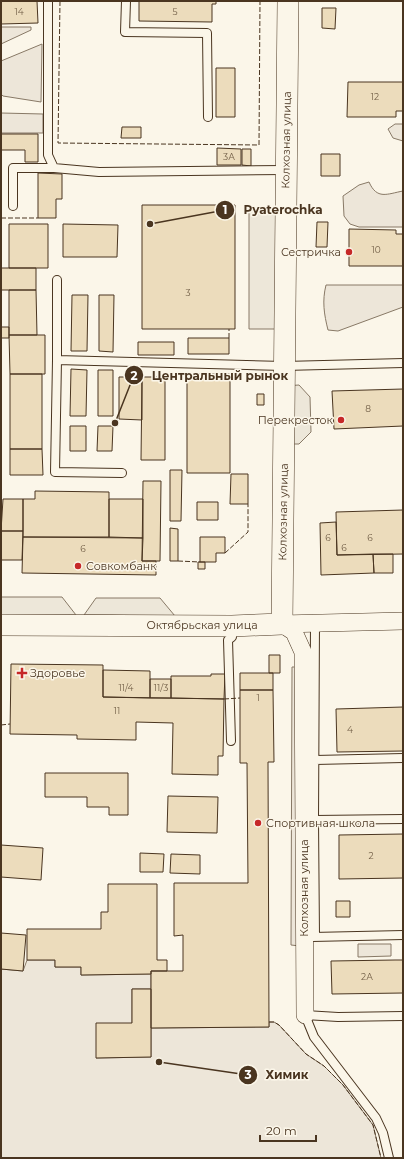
<svg xmlns="http://www.w3.org/2000/svg" width="404" height="1159" font-family="Montserrat,sans-serif">
<style>
.green{fill:#ede6d9;stroke:#887966}
.parking{fill:#ede7d9;stroke:#887966}
.building{fill:#ecdcbc;stroke:#4a3520}
.lines{fill:none;stroke-linecap:round;stroke-linejoin:round}
.service-casing{stroke:#4a3520;stroke-width:10}
.minor-casing{stroke:#4a3520;stroke-width:18}
.tertiary-casing{stroke:#4a3520;stroke-width:22}
.service{stroke:#fbf6e9;stroke-width:8}
.minor{stroke:#fbf6e9;stroke-width:17}
.tertiary{stroke:#fbf6e9;stroke-width:21}
.fence{stroke:#4a3520;stroke-width:1;stroke-dasharray:5 2;stroke-linecap:butt}
.poi-dot{fill:#c62828;stroke:#fbf6e9;stroke-width:1.5}
.labels{text-anchor:middle;stroke-width:3;stroke-linejoin:round;paint-order:stroke}
.number-label{font-size:9px;fill:#725f47}
.street-label{font-size:11px;fill:#4a3520;stroke:#fbf6e9}
.poi-label{font-size:11px;fill:#4a3520;stroke:#fbf6e9;text-anchor:start}
.leader{fill:none;stroke:#4a3520;stroke-width:1.5}
.callout-dot{fill:#4a3520;stroke:#fbf6e9;stroke-width:1.5}
.mark-label{font-size:12px;text-anchor:middle;font-weight:bold;fill:#fff}
.callout-label{font-size:12px;text-anchor:middle;font-weight:bold;fill:#4a3520;stroke:#fbf6e9;stroke-width:3;stroke-linejoin:round;paint-order:stroke}
</style>
<rect width="100%" height="100%" fill="#fbf6e9"/>
<path class="green" d="M1,27H31V30L1,44Z
M42,44L41,102L3,96L1,94V61Z
M1,113L43,114V133H1Z
M395,124H403V141L393,138L388,129Z
M369,182C377,200 387,194 403,191V227H359L350,224L344,216L343,196L359,185Z
M326,285H403V307L338,331L328,330C324,314 322,301 326,285Z
M292,667H298L300,946L291,945Z
M358,944H391V956L358,957Z
M27,960H55V967H81V975L151,974V989H132V1023L96,1058L151,1057V1028L269,1027V1022H274L279,1025L306,1054L324,1066L343,1085L373,1125L381,1158H1V969L23,971Z"/>
<path class="parking" d="M249,210H286L284,329H249Z
M299,385L310,397L311,432L299,444H283L284,386Z
M1,597H62L76,615H1Z
M96,598H160L175,616L84,615Z"/>
<path class="building" d="M1,1H37L38,23L1,24Z
M139,1H216V4H212V22L139,21Z
M322,8H336L335,29L322,28Z
M216,68H235V117H216Z
M348,82H403V111H396V117H347Z
M122,127H141V138H121Z
M1,134H38V162H25V150H1Z
M217,148L241,149V165H217Z
M242,149H251V166L242,165Z
M321,154H340V176H321Z
M38,173L62,174V199H56V218H38Z
M142,205H235V329H142Z
M317,222H328L327,247H316Z
M9,224H48V268H9Z
M63,224L118,225L117,257H63Z
M349,229L396,230V234H403V266H349Z
M1,268H36V290H1Z
M9,290H36L37,335H9Z
M72,295H88L87,351H71Z
M99,295H114L113,352L99,351Z
M1,327H9V338H1Z
M9,335H45V374H10Z
M188,338H229V354H188Z
M138,342H174V355H138Z
M71,369L87,370L86,416H70Z
M98,370H113V416H98Z
M10,374H42V449H10Z
M187,374H230V473H187Z
M119,377H142V420L119,419Z
M142,377H165V460H141Z
M403,389V426L334,429L332,391Z
M257,394H264V405H257Z
M70,426H86V451H70Z
M98,426H113L112,451H97Z
M10,449H42L43,475H10Z
M170,470H182L181,521H170Z
M231,474H248V504H230Z
M143,481H161L160,561H142Z
M35,491L109,492V537H23V499H35Z
M3,499H23V531H1Z
M109,499H143V538L109,537Z
M197,502H218V520H197Z
M403,510V554L337,555L336,512Z
M336,522L337,555L373,554L374,573L321,575L320,523Z
M170,528L178,529V561H170Z
M1,531H23L22,560H1Z
M23,537L143,538L142,561H156V575L22,573Z
M200,537H225V553H216V562H200Z
M373,554H393V573H374Z
M198,562H205V569H198Z
M269,655H280V673H269Z
M11,664L103,665V697L224,699L223,756H218V775L172,774L173,723L136,722V740L77,739V735L10,734Z
M103,670L150,671V698L103,697Z
M240,673H273V690H240Z
M211,674H225L224,699L171,698V676H211Z
M150,679H171V698H150Z
M240,690H273L274,762H268L269,1027L151,1028V971H183V935L174,936V883H248L247,763H240Z
M403,707V751L337,752L336,709Z
M45,773H128V815H109V807H87V797H45Z
M168,796L218,797L217,833L167,832Z
M403,834V878L339,879V835Z
M1,845L43,848L41,880L1,877Z
M140,853L164,854L163,872H140Z
M171,854L200,855V874L170,873Z
M108,884H157V960H167V971H151V974L81,975V967H55V960H27V929H101V912H108Z
M336,901H350V917H336Z
M1,933L26,935L23,971L1,969Z
M395,960H403V993L332,994L331,961Z
M132,989H151V1057L96,1058V1023H132Z"/>
<g class="lines">
<defs>
<path id="service" d="M48,1V155L54,168L99,172L286,170
M126,1L125,32L207,33L208,117
M13,206V168H54
M57,360V280
M122,473L55,472L57,360L284,366L403,363
M315,622L314,820L403,819
M231,741L228,640L232,637V626
M315,760L403,758
M314,820L315,937
M312,937L403,935
M389,1158L383,1133L376,1118L314,1037L305,1015L338,1017L403,1016"/>
<path id="minor" d="M282,624L294,632L303,652L305,1015
M282,624L403,621"/>
<path id="tertiary" d="M1,625L232,626L282,624L288,1"/>
</defs>
<use href="#service" class="service-casing"/>
<use href="#minor" class="minor-casing"/>
<use href="#tertiary" class="tertiary-casing"/>
<use href="#service" class="service"/>
<use href="#minor" class="minor"/>
<use href="#tertiary" class="tertiary"/>
<path class="fence" d="M60,1L58,143L259,145L260,1
M1,218H38
M229,338V329
M225,553L248,532V504
M178,561L200,562
M224,699L240,698
M1,725L10,724
M269,1022H274L279,1025L306,1054L324,1066L343,1085L373,1125L381,1158"/>
</g>
<g class="poi-dot">
<circle cx="349" cy="252" r="4"/>
<circle cx="341" cy="420" r="4"/>
<circle cx="78" cy="566" r="4"/>
<path d="M20 667h4v4h4v4h-4v4h-4v-4h-4v-4h4z"/>
<circle cx="258" cy="823" r="4"/>
</g>
<g class="labels">
<g class="number-label">
<text x="19" y="15">14</text>
<text x="175" y="15">5</text>
<text x="375" y="100">12</text>
<text x="229" y="160">3А</text>
<text x="376" y="253">10</text>
<text x="188" y="296">3</text>
<text x="368" y="412">8</text>
<text x="328" y="541">6</text>
<text x="370" y="541">6</text>
<text x="344" y="551">6</text>
<text x="83" y="552">6</text>
<text x="126" y="691">11/4</text>
<text x="161" y="691">11/3</text>
<text x="258" y="701">1</text>
<text x="117" y="714">11</text>
<text x="350" y="733">4</text>
<text x="371" y="859">2</text>
<text x="367" y="980">2А</text>
</g>
<g class="street-label">
<text transform="translate(286 140) rotate(-89)" y="4">Колхозная улица</text>
<text transform="translate(283 512) rotate(-89)" y="4">Колхозная улица</text>
<text x="202" y="629">Октябрьская улица</text>
<text transform="translate(304 888) rotate(-90)" y="4">Колхозная улица</text>
</g>
<g class="poi-label">
<text x="341" y="256" text-anchor="end">Сестричка</text>
<text x="333" y="424" text-anchor="end">Перекресток</text>
<text x="86" y="570">Совкомбанк</text>
<text x="30" y="677">Здоровье</text>
<text x="266" y="827">Спортивная школа</text>
</g>
</g>
<path class="leader" d="M150 224L225 210M115 423L134 375M159 1062L248 1075"/>
<g class="callout-dot">
<circle cx="150" cy="224" r="4"/>
<circle cx="115" cy="423" r="4"/>
<circle cx="159" cy="1062" r="4"/>
<circle cx="225" cy="210" r="10"/>
<circle cx="134" cy="375" r="10"/>
<circle cx="248" cy="1075" r="10"/>
</g>
<g class="mark-label">
<text x="225" y="214">1</text>
<text x="134" y="380">2</text>
<text x="248" y="1079">3</text>
</g>
<g class="callout-label">
<text x="283" y="214">Pyaterochka</text>
<text x="220" y="380">Центральный рынок</text>
<text x="287" y="1079">Химик</text>
</g>
<rect width="404" height="1159" fill="none" stroke="#4a3520" stroke-width="4"/>
<path d="M260 1135v6h56v-6" fill="none" stroke="#4a3520" stroke-width="2"/>
<text x="266" y="1135" font-size="12" fill="#4a3520" stroke="#fbf6e9" stroke-width="3" paint-order="stroke">20 m</text>
</svg>
